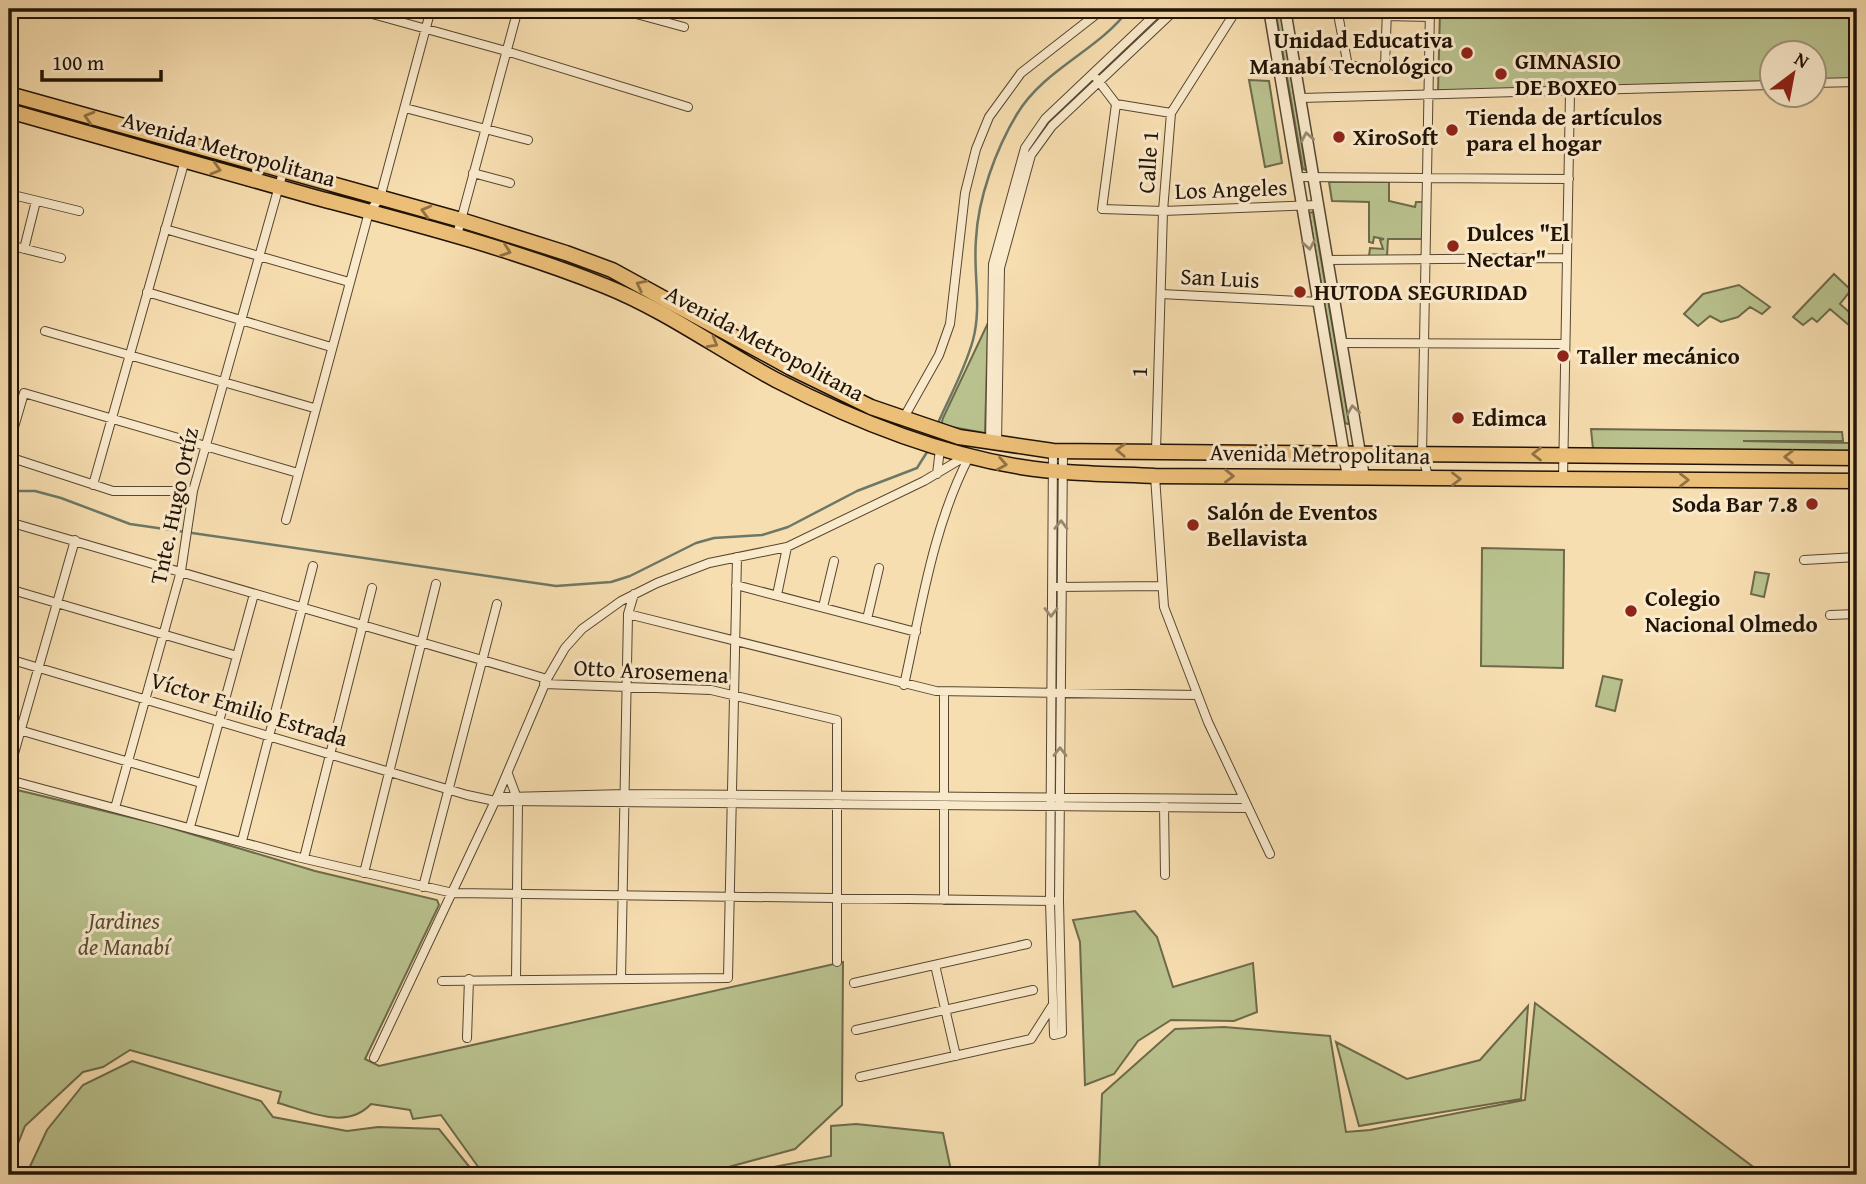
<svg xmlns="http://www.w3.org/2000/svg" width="1866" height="1184" font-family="'Gentium Book Plus',serif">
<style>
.green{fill:#b9c28e;stroke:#6d6a4a;stroke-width:2}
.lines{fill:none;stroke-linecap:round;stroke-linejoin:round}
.stream{stroke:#6c7867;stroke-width:2.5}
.minor-casing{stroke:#564630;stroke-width:10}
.tertiary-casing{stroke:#564630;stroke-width:13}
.trunk-casing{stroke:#211305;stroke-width:17}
.minor{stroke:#faeacc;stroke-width:8}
.tertiary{stroke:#faeacc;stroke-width:10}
.trunk{stroke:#ecbf78;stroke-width:14}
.oneway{stroke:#917244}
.oneway2{stroke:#988972}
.poi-dot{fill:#8f2418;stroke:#faeacc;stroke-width:2.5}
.labels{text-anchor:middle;stroke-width:6;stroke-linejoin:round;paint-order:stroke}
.poi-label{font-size:23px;font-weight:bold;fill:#211305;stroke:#faeacc;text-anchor:start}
.street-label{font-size:23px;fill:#211305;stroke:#faeacc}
.park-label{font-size:23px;font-style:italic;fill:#565035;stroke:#faeacc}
</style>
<rect width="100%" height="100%" fill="#f7deb0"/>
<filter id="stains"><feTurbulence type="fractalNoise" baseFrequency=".00286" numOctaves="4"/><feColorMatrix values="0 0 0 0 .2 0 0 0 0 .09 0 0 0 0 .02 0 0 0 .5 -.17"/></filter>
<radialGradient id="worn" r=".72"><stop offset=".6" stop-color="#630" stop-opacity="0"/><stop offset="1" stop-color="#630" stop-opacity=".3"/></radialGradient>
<path class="green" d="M1275,9H1280L1306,170L1303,169Z
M1440,9H1857V80L1814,81V52H1772L1771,83L1438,93Z
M1249,80L1269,81L1282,163L1265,167Z
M1329,182H1389V201L1415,207L1416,202H1424L1423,239H1388L1387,256H1369L1370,248L1383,249L1380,240L1384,239L1374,237L1373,243L1369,242V202L1332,201Z
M1313,212L1349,423L1348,424L1345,423L1309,213Z
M1834,274L1851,290L1840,304L1857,319V332L1830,309L1817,322L1812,318L1803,325L1793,317Z
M1739,285L1770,307L1762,314L1750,307L1738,317L1721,322L1710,316L1698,326L1684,314L1703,294Z
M988,323L985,433L941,425L943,418Z
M1591,429L1842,432L1843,441H1743L1854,443V452L1593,449Z
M1482,548L1564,550L1563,668L1481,666Z
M1755,572L1769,574L1764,597L1751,594Z
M1603,676L1622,680L1615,711L1596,706Z
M9,788L158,824L315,871L437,900L439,905L365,1059L379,1066L843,962L842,1105L795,1149L699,1175H484L441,1115L413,1119L410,1110L371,1104C346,1131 308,1111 278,1103L281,1092L130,1050L103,1067L83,1072L25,1126L9,1166Z
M1135,911L1157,937L1173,987L1253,963L1257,1012L1234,1021L1171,1020L1138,1041L1114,1074L1085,1085L1080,942L1073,920Z
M1535,1003L1764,1175H1099L1102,1094L1175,1029L1224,1027L1330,1036L1346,1132L1370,1130L1525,1100Z
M1528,1006L1521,1099L1359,1126L1336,1042L1407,1079L1480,1060Z
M132,1061L261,1101L273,1117L347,1131L378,1127L439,1129L476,1175H26L47,1130L83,1085Z
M856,1124L943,1133L952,1175H732L831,1156V1126Z"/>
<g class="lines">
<path class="stream" d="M938,423C950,396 965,369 973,340C982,306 973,273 976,239C978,198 996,149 1017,114C1045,68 1098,51 1129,9
M9,491H35L61,498L130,524L556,586L611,582L630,576L696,543L714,538L762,535L788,527L857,491L917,468L929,449"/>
<defs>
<path id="minor" d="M618,9L684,27
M1337,9L1348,66H1385L1387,9
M365,12L506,51L688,107
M1387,16L1429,17
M1334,66H1348
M1097,79L1116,104L1102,209L1163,211L1318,205
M1814,83L1857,82
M1301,98L1772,85
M1116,104L1171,113
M405,108L528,140
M473,173L510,183
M1298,177L1569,179
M9,194L79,211
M165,229L349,282
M457,235L518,9
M9,245L61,258
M24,249L36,201
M1328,260L1567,258
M147,292L331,347
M1161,294L1319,302
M45,331L314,408
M1342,343L1565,344
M903,419L939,355L950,324L965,193L976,149L989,117L1021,73L1103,9
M990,443L993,264L1025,148L1045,119L1161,9
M9,444L24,393L298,473
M997,444L1000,268L1031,155L1052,126L1176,9
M1053,451L1050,901L1054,1035L1062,1033L1059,901L1063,451
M1156,451L1163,211L1171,113L1237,9
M9,457L113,491H193
M937,474L940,449
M1155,476L1164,607L1208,722L1270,854
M1429,479L1422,455L1430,9
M1563,479L1570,92
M93,485L185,160
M286,520L369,212L380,198L431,9
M9,522L547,679
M1804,560L1857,557
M736,585L916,632
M1057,587L1161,586
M9,589L237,656
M777,595L787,547
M823,607L834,561
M628,614L936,691L1197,695
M1830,615L1857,614
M867,619L879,568
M9,659L467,795L495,801L1248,808
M544,684L711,690L837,720V962
M904,685C921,609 933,526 969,457
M9,727L201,783
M9,771L75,540
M508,774L518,801L516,979
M9,780L297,857L453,893L1053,901
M504,797L625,794L1243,799
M1164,805L1165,875
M115,808L181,571L193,491L283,172
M190,827L254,594
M242,841L313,566
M304,858L372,588
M364,873L436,584
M423,887L497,604
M944,900V692
M935,965L956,1056
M621,979L628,614L634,594
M442,981L728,978L737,557
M854,983L1027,944
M856,1030L1033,990
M467,1038L469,979
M374,1058L497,797L547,679L565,648L582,629L621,601L657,583L709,563L787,547L924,481L966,456
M860,1077L1031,1039L1052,1006"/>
<path id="tertiary" d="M1269,9L1348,477
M1285,9L1364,477"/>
<path id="trunk" d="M9,94L461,220L566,253L612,270L791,368L871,407L959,437L1053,451L1857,458
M9,111C111,139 212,169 314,197C412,223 510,248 605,286C665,310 718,349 776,380C853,420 934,453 1021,467C1065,474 1110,474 1155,476L1857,481"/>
</defs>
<use href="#minor" class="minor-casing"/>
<use href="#tertiary" class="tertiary-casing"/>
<use href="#trunk" class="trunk-casing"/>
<use href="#minor" class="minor"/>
<use href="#tertiary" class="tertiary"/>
<use href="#trunk" class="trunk"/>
</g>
<defs><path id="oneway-chevron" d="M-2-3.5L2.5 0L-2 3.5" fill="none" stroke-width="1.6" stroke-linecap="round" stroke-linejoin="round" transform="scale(1.75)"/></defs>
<g class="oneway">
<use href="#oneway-chevron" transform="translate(89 117) rotate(-164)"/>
<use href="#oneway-chevron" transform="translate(216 169) rotate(16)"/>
<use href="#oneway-chevron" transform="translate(426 211) rotate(-165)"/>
<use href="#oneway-chevron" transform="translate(506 251) rotate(19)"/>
<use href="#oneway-chevron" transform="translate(641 285) rotate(-153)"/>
<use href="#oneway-chevron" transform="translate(713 343) rotate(30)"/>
<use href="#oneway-chevron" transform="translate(1121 450) rotate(-178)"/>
<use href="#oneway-chevron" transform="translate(1537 454) rotate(-180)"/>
<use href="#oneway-chevron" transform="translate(1789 457) rotate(-179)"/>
<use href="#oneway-chevron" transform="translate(1002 464) rotate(10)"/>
<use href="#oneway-chevron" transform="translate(1229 476) rotate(1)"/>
<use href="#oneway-chevron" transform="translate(1456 479)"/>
<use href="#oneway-chevron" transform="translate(1684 480)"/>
</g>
<g class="oneway2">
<use href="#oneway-chevron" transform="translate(1307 137) rotate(-100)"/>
<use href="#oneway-chevron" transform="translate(1309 245) rotate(80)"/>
<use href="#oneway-chevron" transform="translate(1353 410) rotate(-99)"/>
<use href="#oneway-chevron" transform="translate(1061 525) rotate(-89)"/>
<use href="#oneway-chevron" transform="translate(1051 612) rotate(90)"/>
<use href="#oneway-chevron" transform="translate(1060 752) rotate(-90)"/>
</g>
<g class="poi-dot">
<circle cx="1467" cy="53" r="7"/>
<circle cx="1501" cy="74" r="7"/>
<circle cx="1452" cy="130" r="7"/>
<circle cx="1339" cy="137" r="7"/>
<circle cx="1453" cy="246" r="7"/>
<circle cx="1300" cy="292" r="7"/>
<circle cx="1563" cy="356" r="7"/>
<circle cx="1458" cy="418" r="7"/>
<circle cx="1812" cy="504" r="7"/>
<circle cx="1193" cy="525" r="7"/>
<circle cx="1631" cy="611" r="7"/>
</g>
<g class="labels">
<g class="poi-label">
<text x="1453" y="48" text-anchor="end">Unidad Educativa<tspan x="1453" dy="26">Manabí Tecnológico</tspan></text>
<text x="1515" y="69">GIMNASIO<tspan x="1515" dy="26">DE BOXEO</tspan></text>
<text x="1466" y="125">Tienda de artículos<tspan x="1466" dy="26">para el hogar</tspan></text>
<text x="1353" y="145">XiroSoft</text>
<text x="1467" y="241">Dulces "El<tspan x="1467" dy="26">Nectar"</tspan></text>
<text x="1314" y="300">HUTODA SEGURIDAD</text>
<text x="1577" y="364">Taller mecánico</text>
<text x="1472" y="426">Edimca</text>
<text x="1798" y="512" text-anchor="end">Soda Bar 7.8</text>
<text x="1207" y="520">Salón de Eventos<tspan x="1207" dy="26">Bellavista</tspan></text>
<text x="1645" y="606">Colegio<tspan x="1645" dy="26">Nacional Olmedo</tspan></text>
</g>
<g class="street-label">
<text transform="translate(229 149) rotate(16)" y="8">Avenida Metropolitana</text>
<text transform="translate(1148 162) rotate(-86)" y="8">Calle 1</text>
<text transform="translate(1231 189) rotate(-2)" y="8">Los Angeles</text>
<text transform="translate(1220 278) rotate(3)" y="8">San Luis</text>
<text transform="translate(765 343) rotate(28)" y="8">Avenida Metropolitana</text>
<text transform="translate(1139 372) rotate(-88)" y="8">1</text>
<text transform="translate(1320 454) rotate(1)" y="8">Avenida Metropolitana</text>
<text transform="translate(174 506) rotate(-78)" y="8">Tnte. Hugo Ortíz</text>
<text transform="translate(651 671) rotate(3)" y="8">Otto Arosemena</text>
<text transform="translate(249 709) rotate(17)" y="8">Víctor Emilio Estrada</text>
</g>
<g class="park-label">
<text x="124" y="929">Jardines<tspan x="124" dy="26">de Manabí</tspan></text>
</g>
</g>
<rect width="1866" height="1184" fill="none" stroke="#f7deb0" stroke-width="35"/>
<rect x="10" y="10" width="1845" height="1163" fill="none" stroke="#211305" stroke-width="3.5"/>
<rect x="18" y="18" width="1831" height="1149" fill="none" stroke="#211305" stroke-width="2"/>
<g transform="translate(1793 74) rotate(32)"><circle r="33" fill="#faeacc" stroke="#a3947c" stroke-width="2"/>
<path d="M0-5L12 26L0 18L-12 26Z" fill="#8f2418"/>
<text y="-10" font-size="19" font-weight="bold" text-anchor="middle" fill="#211305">N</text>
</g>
<path d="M42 70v10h119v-10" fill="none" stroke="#211305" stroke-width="3.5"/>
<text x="52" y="70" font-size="21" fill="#211305" stroke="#faeacc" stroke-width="5" paint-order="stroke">100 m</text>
<rect width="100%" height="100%" filter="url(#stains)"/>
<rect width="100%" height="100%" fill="url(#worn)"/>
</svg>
